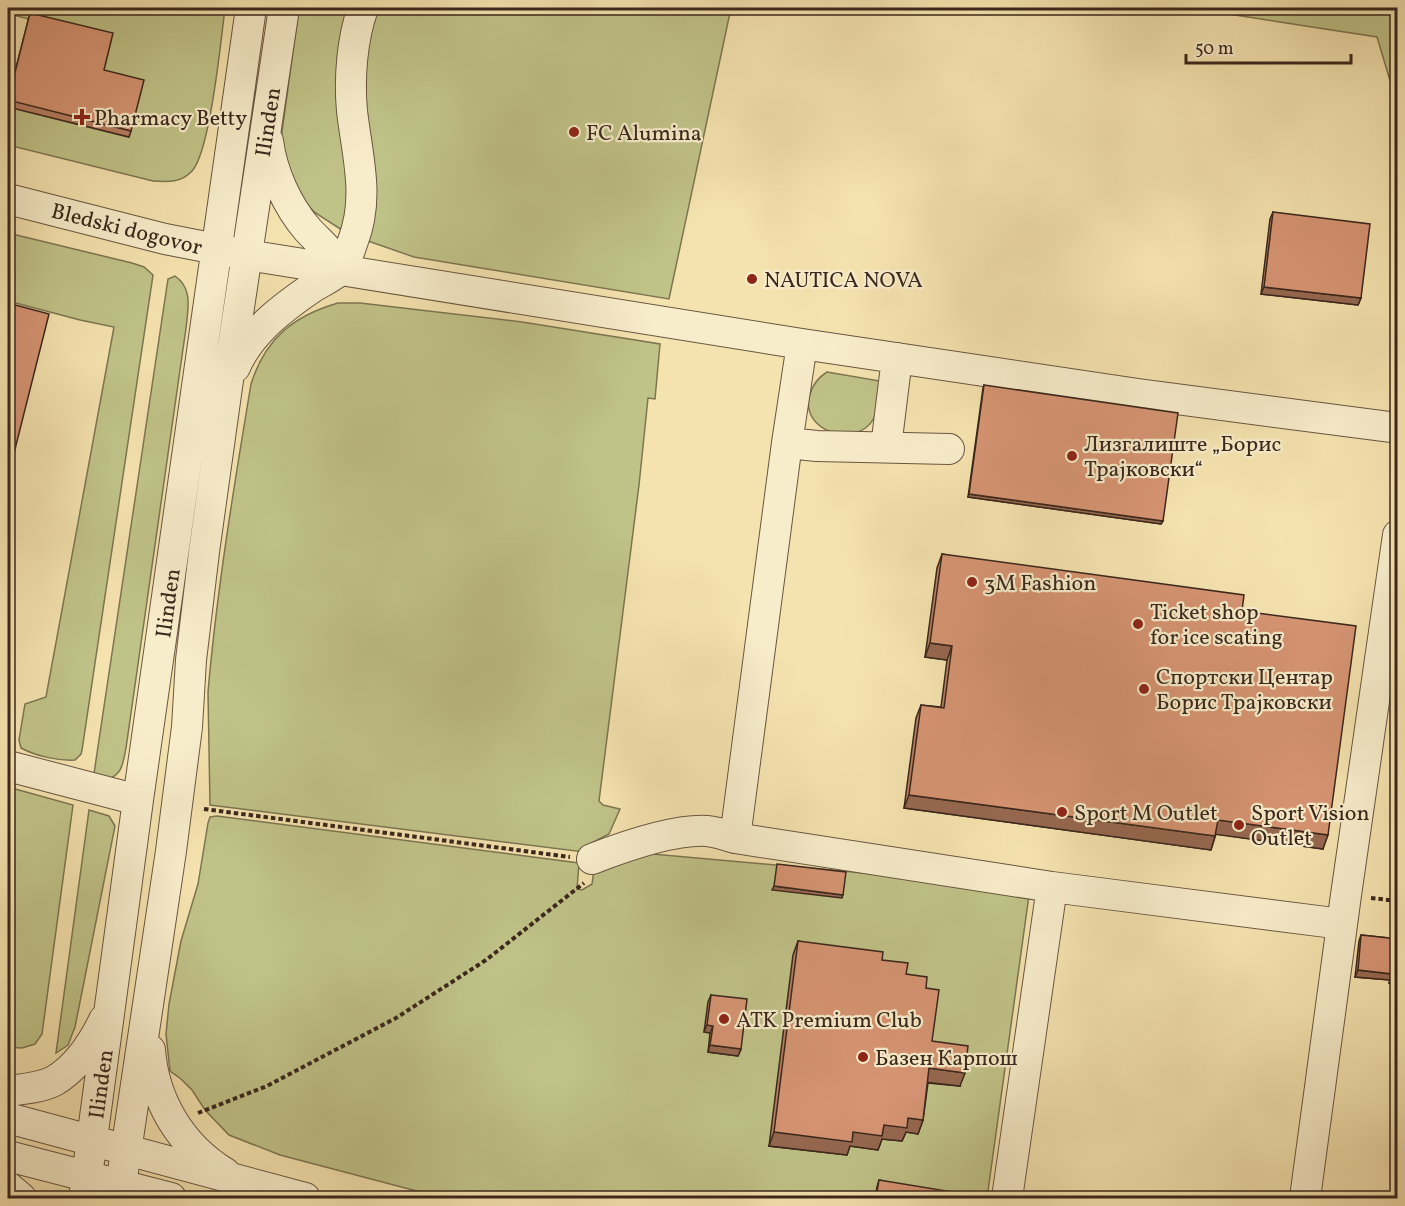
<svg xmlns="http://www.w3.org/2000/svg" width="1405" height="1206" font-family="Vollkorn,serif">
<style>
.green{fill:#c0c388;stroke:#7d7552;stroke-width:1.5}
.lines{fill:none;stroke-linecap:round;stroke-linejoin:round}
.minor-casing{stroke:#695641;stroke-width:32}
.path{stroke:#3a271c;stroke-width:4;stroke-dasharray:4.5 3;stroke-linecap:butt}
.minor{stroke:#f8edcb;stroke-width:30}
.wall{fill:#b87f63;stroke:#3a271c;stroke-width:1.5}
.shaded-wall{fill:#966850;stroke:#3a271c;stroke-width:1.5}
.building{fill:#d69473;stroke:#3a271c;stroke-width:1.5}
.poi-dot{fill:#8f2418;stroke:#f8edcb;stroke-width:2}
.labels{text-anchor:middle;stroke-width:4.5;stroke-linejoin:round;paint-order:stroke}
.poi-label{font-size:22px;fill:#3a271c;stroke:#f8edcb;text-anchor:start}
.street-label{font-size:22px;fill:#3a271c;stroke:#f8edcb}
</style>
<rect width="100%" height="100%" fill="#f5e3af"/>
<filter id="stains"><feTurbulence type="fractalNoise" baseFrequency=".00333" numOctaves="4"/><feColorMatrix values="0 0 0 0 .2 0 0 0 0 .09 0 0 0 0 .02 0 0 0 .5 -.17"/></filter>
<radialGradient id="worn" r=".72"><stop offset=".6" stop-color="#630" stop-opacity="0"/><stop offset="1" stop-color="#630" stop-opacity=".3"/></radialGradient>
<path class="green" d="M15,8H225C221,40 210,152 192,171C181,183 168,182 153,181L8,145V107L128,137L102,76L111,40L13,15Z
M299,8H731L669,299L414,257L348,234L314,212L296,191L280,146Z
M1190,8H1397V104L1377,37Z
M8,233L132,263L144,267L153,275L82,750L81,754L75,760C58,761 36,756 21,748L19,740L25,704L46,697L114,327L80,320L8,301Z
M175,276C193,288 188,309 186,328L126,748C123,762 123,774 108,779L94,774L96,760L168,279Z
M338,303H360L522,322L660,344L655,399L648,398L639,485L599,801L603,805L620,809L609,834L584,847V852L210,805L208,692C217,589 234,486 251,384C265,339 293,316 338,303Z
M827,372L880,381C878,392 879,408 874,418C857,450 798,431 810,394C813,384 819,377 827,372Z
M8,787L73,805L42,1034L35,1044L22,1048L8,1047Z
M89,810L109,816L115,826L75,1027L68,1045L56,1053Z
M217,816L579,863L577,889L582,890L592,884L597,849L1030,888L987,1198H443L280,1155L229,1135L205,1110L192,1090L181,1079L170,1071L166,1034L169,1004L181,941L198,884L208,823L210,817Z"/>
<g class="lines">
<defs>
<path id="minor" d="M268,141C272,172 287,206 308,230C320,243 333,253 341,269
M8,199L165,239L247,255L802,344L1138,394L1398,428
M802,344L787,443L735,838L1052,887L1342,924
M235,367C250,332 282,308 313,287C321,282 333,277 340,270C346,264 350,249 353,241C370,197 357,155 352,111C349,78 352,39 363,8
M787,443L817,446L949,449
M886,447L897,358
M8,766L138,800
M592,859C623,847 674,829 707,831C716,832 726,835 735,838
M150,1050C154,1101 181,1146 225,1173
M8,1091C23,1089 40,1088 54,1081C76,1068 93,1043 104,1020
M8,1118L305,1198
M8,1156L171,1198
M8,1187L21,1198
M84,1198L138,800L251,8
M119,1198L171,851L187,727L191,660L204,552L227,387L284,8
M1007,1198L1052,887
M1305,1198L1346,895L1398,535"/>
</defs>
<use href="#minor" class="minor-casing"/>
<path class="path" d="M204,809L570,857
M1371,898L1398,901
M198,1113L267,1086L396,1018L486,960L584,883"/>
<use href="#minor" class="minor"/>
</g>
<path class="wall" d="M30,13L104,70L131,131L129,137L8,107V99Z
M1273,212L1361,298L1358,305L1261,294L1270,219Z
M984,385L1163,521L1161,524L968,497L983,388Z
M942,554L1242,611L1323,849L1216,834L1211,850L904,808L916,718L921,705L941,707L947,660L925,657L937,568Z
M1361,935L1398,939V984L1389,983L1390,980L1355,977L1359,941Z
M798,941L882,960L906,974L926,988L932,1041L960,1086L928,1083L923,1120L918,1134L906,1132L902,1141L882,1139L878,1150L850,1146L847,1155L769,1146L793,955Z
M711,995L741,1049L738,1056L708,1052L710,1033L704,1032L708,1002Z
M879,1180L958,1198H875L877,1187Z"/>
<path class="shaded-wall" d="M1264,287L1361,298L1358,305L1261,294Z
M969,494L1163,521L1161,524L968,497Z
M930,643L952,646L947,660L925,657Z
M909,795L1215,836L1211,850L904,808Z
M1218,820L1328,835L1323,849L1213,834Z
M774,886L843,895L842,898L772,890Z
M1358,970L1392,974L1390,980L1355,977Z
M1392,977H1398V984L1389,983Z
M707,1025L713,1026L710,1033L704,1032Z
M710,1045L741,1049L738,1056L708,1052Z
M929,1068L965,1073L960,1086L924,1082Z
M908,1118L923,1120L918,1134L906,1132L902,1141L882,1139L878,1150L850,1146L847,1155L769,1146L774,1132H853Z"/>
<path class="building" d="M30,13L113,33L104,70L144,80L131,131L8,100Z
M1273,212L1370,224L1361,298L1264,287Z
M8,303L49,314L8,477Z
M984,385L1178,413L1163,521L969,494Z
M942,554L1244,595L1242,611L1356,626L1328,835L1218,820L1215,836L909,795L921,705L944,708L952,646L930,643Z
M777,864L846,872L843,895L774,886Z
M1361,935L1398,939V977H1392V974L1358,970Z
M798,941L883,952L882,960L908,963L906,974L927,977L926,988L939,990L932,1041L968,1046L965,1073L929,1068L923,1120L908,1118L907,1128L884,1125L882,1136L853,1132L852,1142L774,1132Z
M711,995L747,999L741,1049L710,1045L713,1026L707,1025Z
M879,1180L959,1193L958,1198H876Z"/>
<g class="poi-dot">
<path d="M79 108h6v6h6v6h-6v6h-6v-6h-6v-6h6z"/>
<circle cx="574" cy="132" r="6"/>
<circle cx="752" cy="279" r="6"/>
<circle cx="1072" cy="456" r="6"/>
<circle cx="972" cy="582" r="6"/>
<circle cx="1138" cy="624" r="6"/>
<circle cx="1144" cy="689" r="6"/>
<circle cx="1062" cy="812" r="6"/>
<circle cx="1239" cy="825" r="6"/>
<circle cx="724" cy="1019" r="6"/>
<circle cx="863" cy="1057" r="6"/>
</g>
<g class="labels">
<g class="poi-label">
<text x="94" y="125">Pharmacy Betty</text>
<text x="586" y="140">FC Alumina</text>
<text x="764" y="287">NAUTICA NOVA</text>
<text x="1084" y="451">Лизгалиште „Борис<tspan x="1084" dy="25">Трајковски“</tspan></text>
<text x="984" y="590">3M Fashion</text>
<text x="1150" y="619">Ticket shop<tspan x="1150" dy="25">for ice scating</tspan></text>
<text x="1156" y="684">Спортски Центар<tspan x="1156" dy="25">Борис Трајковски</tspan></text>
<text x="1074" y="820">Sport M Outlet</text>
<text x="1251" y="820">Sport Vision<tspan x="1251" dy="25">Outlet</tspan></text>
<text x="736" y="1027">ATK Premium Club</text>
<text x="875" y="1065">Базен Карпош</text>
</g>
<g class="street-label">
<text transform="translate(267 122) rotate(-81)" y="8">Ilinden</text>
<text transform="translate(127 228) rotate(14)" y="8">Bledski dogovor</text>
<text transform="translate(167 603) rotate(-82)" y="8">Ilinden</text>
<text transform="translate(100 1084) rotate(-82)" y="8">Ilinden</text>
</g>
</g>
<rect width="1405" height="1206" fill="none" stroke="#f5e3af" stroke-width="30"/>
<rect x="9" y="9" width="1387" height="1188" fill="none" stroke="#3a271c" stroke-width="3"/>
<rect x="15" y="15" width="1375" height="1176" fill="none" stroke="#3a271c" stroke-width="1.5"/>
<path d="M1186 54v9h165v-9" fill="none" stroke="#3a271c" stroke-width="3"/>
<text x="1195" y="54" font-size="18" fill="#3a271c" stroke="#f8edcb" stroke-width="4.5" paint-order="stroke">50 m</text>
<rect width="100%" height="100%" filter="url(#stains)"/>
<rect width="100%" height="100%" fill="url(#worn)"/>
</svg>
